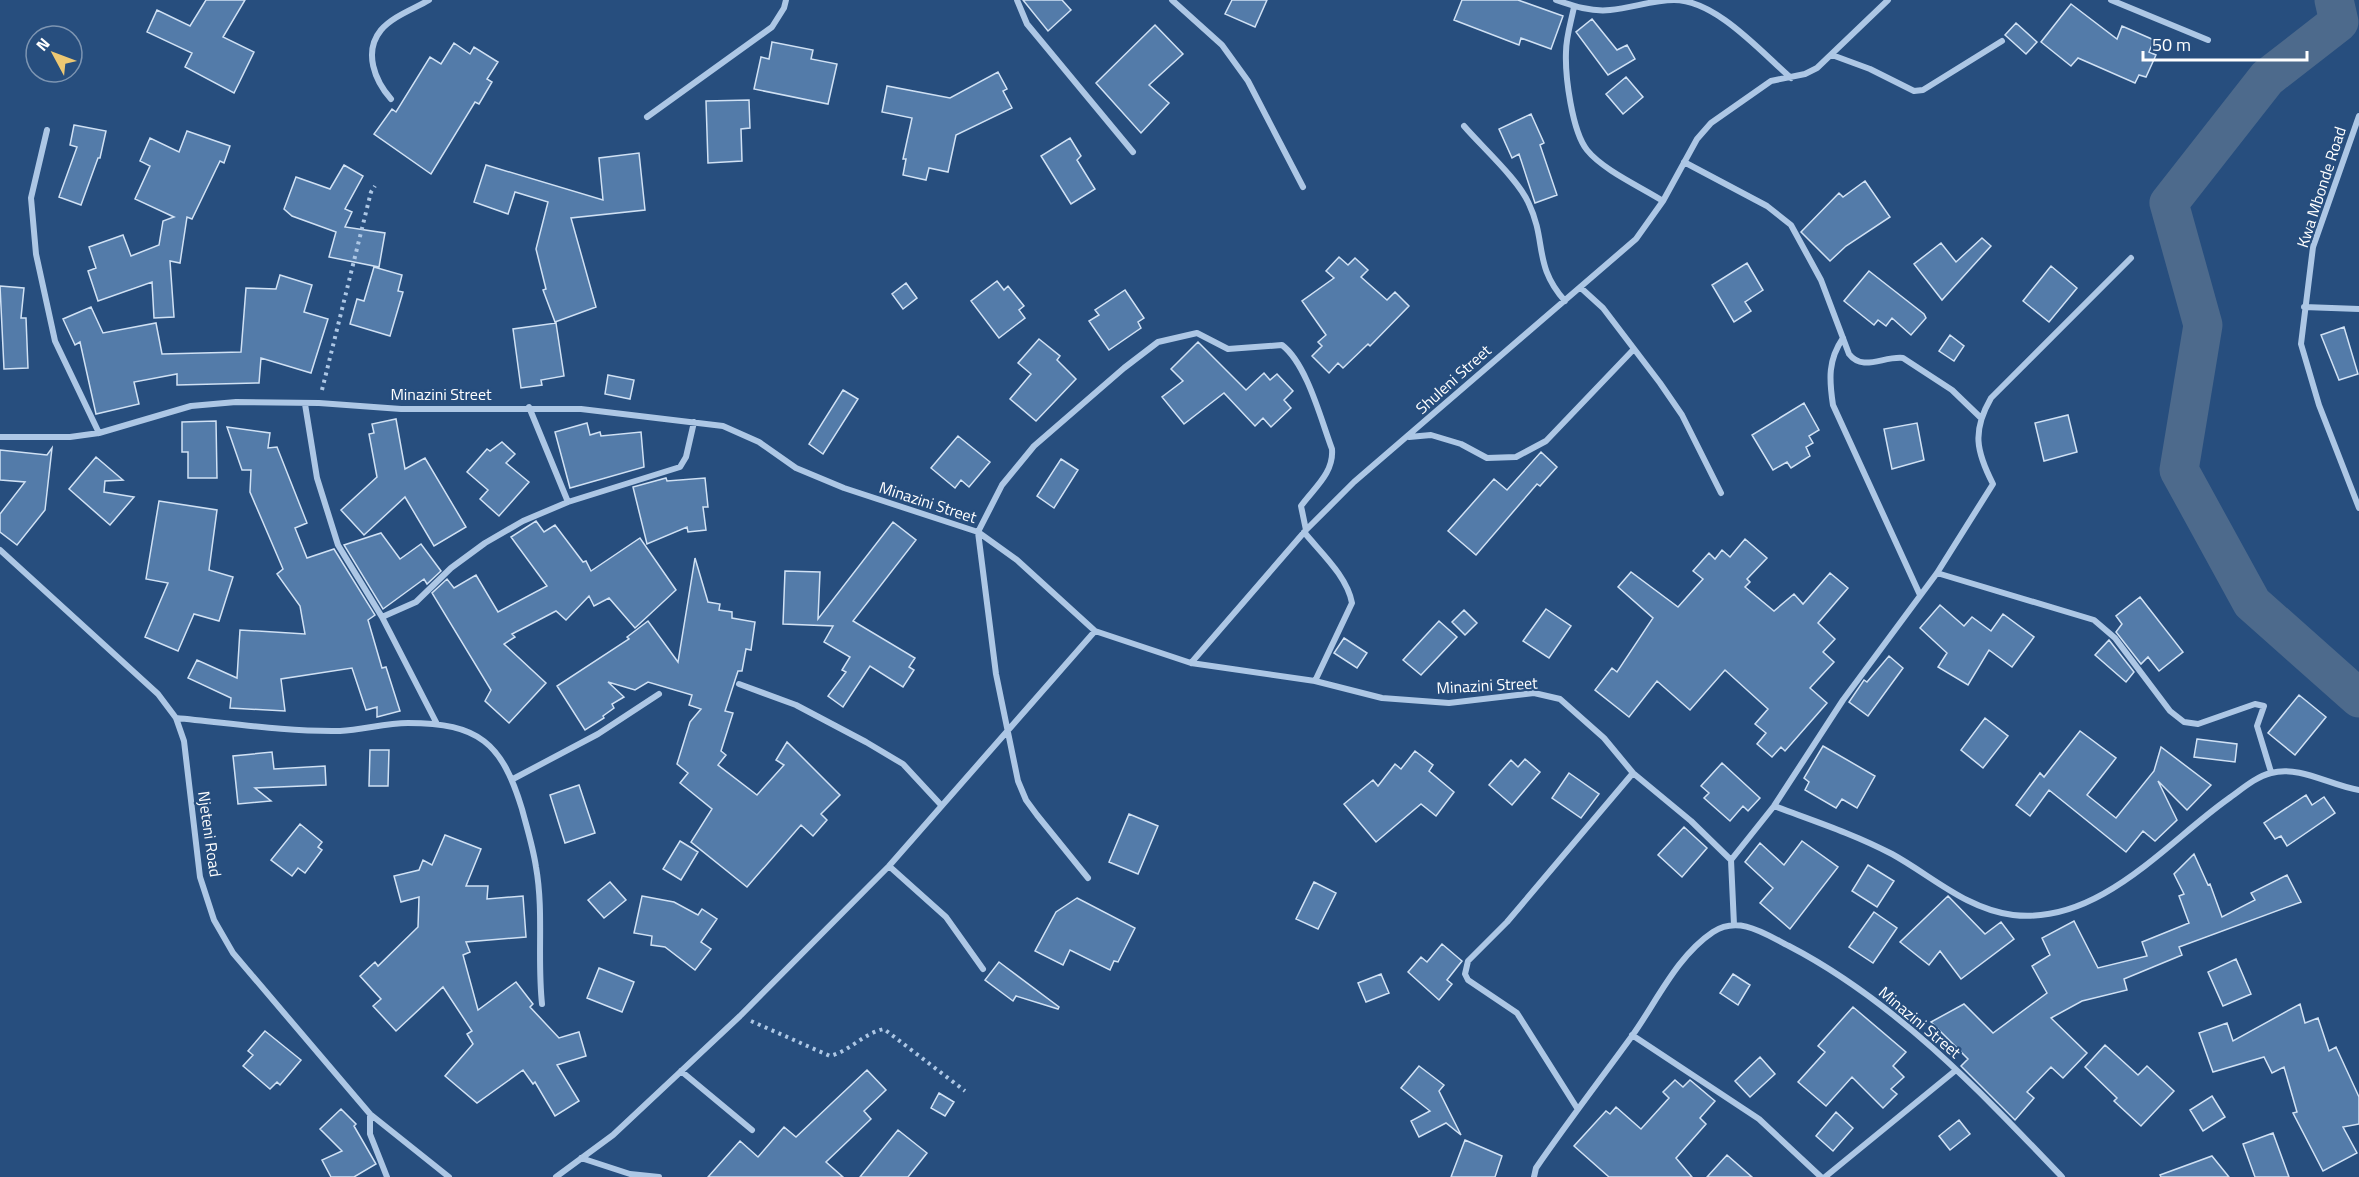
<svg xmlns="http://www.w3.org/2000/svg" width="2359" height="1177" font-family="'Titillium Web',sans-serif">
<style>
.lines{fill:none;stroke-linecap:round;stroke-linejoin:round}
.river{stroke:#4d6a8c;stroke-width:39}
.building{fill:#537ba9;stroke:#d0e1f4;stroke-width:1.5}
.path{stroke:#adc7e5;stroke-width:4;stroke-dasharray:3 4.5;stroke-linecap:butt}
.street{stroke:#adc7e5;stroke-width:6}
.labels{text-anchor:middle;stroke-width:4.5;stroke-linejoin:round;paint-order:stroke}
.street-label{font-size:16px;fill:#fff;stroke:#274e7e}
</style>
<rect width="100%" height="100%" fill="#274e7e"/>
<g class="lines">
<path class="river" d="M2334,0L2339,22L2267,78L2169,203L2203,325L2179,470L2252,603L2359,698"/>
</g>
<path class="building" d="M206,0H245L223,37L254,52L234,93L185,67L192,53L147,32L157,10L190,26Z
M1023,0H1062L1071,10L1048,31Z
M1232,0H1267L1255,27L1225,14Z
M1462,0H1518L1563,16L1551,49L1521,38L1519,45L1454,20Z
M2071,4L2117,39L2122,26L2154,40L2149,52L2156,55L2146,77L2139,75L2135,83L2078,58L2071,66L2041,42Z
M1592,19L1617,50L1627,45L1635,59L1608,75L1576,32Z
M2016,23L2037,42L2026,54L2005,35Z
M1155,25L1183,54L1149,85L1169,103L1141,133L1096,83Z
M772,42L813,50L811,59L837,64L828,104L754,89L761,57L769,59Z
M454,43L470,54L474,47L498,62L487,79L492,82L479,104L475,102L431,174L374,134L392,109L396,112L430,57L441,64Z
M998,72L1007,89L1003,91L1012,108L956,135L948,172L929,168L926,180L903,175L906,159H903L912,118L882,112L887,86L950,98Z
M1626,77L1643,97L1623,114L1606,94Z
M749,100L750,128L741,129L742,161L708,163L706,101Z
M1531,114L1544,143L1540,145L1557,195L1535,203L1519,154L1512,158L1499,129Z
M74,125L106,131L100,158H98L81,205L59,197L77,147L70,145Z
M187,131L230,146L224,163L220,161L192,219L187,217L180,263L170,261L174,317L154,318L152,282L98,301L88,271L96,268L89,247L123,235L131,256L159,245L163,221L174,217L135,199L150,166L140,161L150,138L179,152Z
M1070,138L1081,156L1077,160L1095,189L1071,204L1041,156Z
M639,153L645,210L571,218L596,307L555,322L543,290L546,289L536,249L548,202L515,192L508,214L474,202L486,165L603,200L599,158Z
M344,165L363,176L345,209L352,212L345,227L385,233L379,267L329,257L336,232L292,216L284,209L296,177L330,189Z
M1865,181L1890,217L1846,246L1830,261L1801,232L1839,193L1843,197Z
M1982,238L1991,246L1942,300L1914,264L1941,243L1956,262Z
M1339,257L1348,265L1355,258L1368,270L1361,277L1387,300L1395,292L1409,306L1370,346L1368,344L1343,368L1338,363L1329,373L1312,356L1322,346L1318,342L1326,335L1302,301L1334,278L1326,271Z
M1747,263L1763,290L1745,302L1751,311L1734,322L1712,285Z
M2051,266L2077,288L2049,322L2023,301Z
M374,267L402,275L398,291L403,292L390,336L350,324L357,299L364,301Z
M1869,271L1924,314L1926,318L1911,335L1892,318L1886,326L1878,320L1874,325L1844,301Z
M280,275L312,285L304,312L328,319L311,373L261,358L259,383L177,385V374L134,382L139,404L96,414L80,342L75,345L63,319L91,307L103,333L156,323L162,354L241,352L246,288L276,289Z
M997,281L1004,290L1008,286L1024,306L1019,310L1025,318L999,338L971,301Z
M906,283L917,298L903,309L892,294Z
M0,286L24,288L21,318H26L28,368L4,369Z
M1125,290L1144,318L1138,322L1141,328L1109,350L1089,321L1099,315L1095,310Z
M556,323L564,376L541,380L542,385L521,388L513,329Z
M2344,327L2358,374L2339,380L2321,335Z
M1950,335L1964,346L1954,361L1939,351Z
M1039,339L1060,356L1057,360L1076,379L1036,421L1010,399L1031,374L1018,363Z
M1198,342L1246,390L1264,373L1270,380L1277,374L1293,391L1284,400L1291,408L1271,427L1263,418L1255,426L1224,393L1184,424L1162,397L1183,381L1171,369Z
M608,375L634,380L630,399L605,394Z
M843,390L858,399L823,454L809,444Z
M1804,403L1819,430L1809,436L1813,443L1806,447L1810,456L1791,468L1787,462L1773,470L1752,435Z
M2068,415L2077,452L2044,461L2035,423Z
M396,419L405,469L425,458L466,527L434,546L405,497L364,535L341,510L377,477L369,434L374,433L372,424Z
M216,421L217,478H188V452H182V422Z
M587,423L590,435L600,432L601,436L641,432L644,467L570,488L555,432Z
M1917,423L1924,460L1892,469L1884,429Z
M227,427L270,433L268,448L277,447L307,523L295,528L307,558L334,549L375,615L368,620L382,668L386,667L400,711L377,717V707L366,710L352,668L281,679L285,711L230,708L231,698L188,678L197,660L237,678L240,630L305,634L300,606L277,574L283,569L250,492L251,470H242Z
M958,436L990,462L969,487L961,480L955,488L931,468Z
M502,442L515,454L506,463L529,482L499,516L480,499L488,490L467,472L487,449L490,451Z
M52,448L45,510L17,545L0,532V514L25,482L0,480V450L47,455Z
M1541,452L1557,467L1540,486L1537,484L1476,555L1448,531L1494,479L1507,490Z
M96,457L123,480L105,481L104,492L134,497L110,525L69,489Z
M1061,459L1078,470L1054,508L1037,496Z
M666,478L667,481L705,478L708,507H703L706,530L688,532L687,527L647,544L633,487Z
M159,501L217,510L209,570L233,577L219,621L194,614L178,651L145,637L168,583L146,579Z
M536,521L544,532L555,525L583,562L586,561L591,571L640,538L676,590L635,628L609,598L594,606L589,596L566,620L556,611L512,634L515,637L504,644L546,683L509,723L485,701L491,690L432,593L447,579L454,588L476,575L498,612L547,586L511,537Z
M893,522L916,540L853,621L915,658L909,667L914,670L903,687L870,666L843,707L828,696L846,672L842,670L850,657L824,642L833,626L783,624L785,571L820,572L818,619Z
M381,533L400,559L421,544L441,571L427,584L424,579L383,609L344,545Z
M1745,539L1767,558L1747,579L1750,582L1745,587L1774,611L1794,594L1803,604L1830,573L1848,588L1818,623L1835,639L1823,652L1834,662L1810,688L1827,703L1785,751L1781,747L1772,757L1757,744L1766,733L1755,724L1768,709L1725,670L1690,710L1657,681L1629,717L1595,690L1612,668L1617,672L1653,618L1618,587L1631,572L1678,607L1703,579L1693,571L1709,553L1715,559L1722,550L1730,557Z
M695,558L708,602L720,604L719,610L732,612V618L755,622L751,650L746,649L742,671H738L725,711L733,713L721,751L726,755L718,765L757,795L784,765L776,760L787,742L840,795L821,814L827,820L813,836L801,825L747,887L691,842L712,809L680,783L688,773L677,764L690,722L701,709L689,705L692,695L648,682L635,690L608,682L624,697L612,704L614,708L603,716L604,718L585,730L557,686L629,639L627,637L648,621L678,662Z
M2140,597L2183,652L2159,671L2148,657L2141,664L2116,632L2122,624L2116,616Z
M1940,605L1964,626L1972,617L1991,631L2003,614L2034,637L2012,667L1989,650L1968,685L1938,667L1947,653L1920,628Z
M1546,609L1571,626L1549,658L1523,641Z
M1464,610L1477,623L1465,635L1452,622Z
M1439,621L1457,637L1421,675L1403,660Z
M1344,638L1367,653L1357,668L1334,653Z
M2109,640L2134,672L2126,682L2095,655Z
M1889,656L1903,668L1868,716L1849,702L1864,680L1867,682Z
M2299,695L2326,717L2295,755L2268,733Z
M1985,718L2008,736L1983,768L1961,750Z
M2080,731L2116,758L2087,795L2116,818L2154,771L2161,747L2211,785L2187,810L2158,781L2177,820L2155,841L2143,831L2126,852L2049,790L2030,816L2016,805L2040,773L2044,777Z
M2197,739L2237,744L2235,762L2194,757Z
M1823,746L1875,776L1857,808L1842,799L1836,808L1805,790L1809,782L1804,778Z
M370,750H389L388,786H369Z
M1415,751L1433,765L1429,771L1454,792L1436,816L1421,804L1376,842L1344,804L1373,780L1378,786L1395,764L1401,769Z
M272,752L274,769L325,766L326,785L255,788L271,801L238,804L233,756Z
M1525,759L1540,772L1512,805L1489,785L1511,760L1518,767Z
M1722,763L1760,798L1748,811L1743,806L1730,821L1704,798L1709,793L1701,786Z
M1569,773L1599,794L1581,818L1552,798Z
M579,785L595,833L565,843L550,795Z
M2306,795L2312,805L2324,797L2335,813L2287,846L2281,836L2275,839L2264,823Z
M1129,814L1158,826L1138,874L1109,862Z
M300,824L322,842L318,847L322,850L305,873L298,868L292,876L271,860Z
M1684,827L1707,848L1682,877L1658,855Z
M445,835L481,849L466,886H488L487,899L523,896L526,937L466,942L470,952L463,955L478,1010L516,982L533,1004L530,1007L559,1038L579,1032L586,1056L557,1065L579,1101L555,1116L535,1082L533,1084L523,1070L477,1103L445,1076L473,1044L467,1034L472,1031L443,987L396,1031L373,1006L381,999L360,976L375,962L378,966L418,927L419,897L401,902L394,876L419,870L423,860L432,865Z
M680,841L698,852L681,880L663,869Z
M1802,841L1838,867L1790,929L1760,903L1773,888L1745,862L1760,843L1784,865Z
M2194,854L2208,885L2210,884L2222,917L2255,900L2251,893L2287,875L2301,902L2179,947L2182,955L2124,979L2127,990L2082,1001L2051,1018L2087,1053L2063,1078L2051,1067L2027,1092L2034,1098L2015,1120L1961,1066L1968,1059L1931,1022L1964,1004L1993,1033L2047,993L2032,966L2050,955L2042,938L2074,921L2098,968L2147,956L2142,942L2189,923L2179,896L2184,894L2174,874Z
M1868,865L1894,881L1877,907L1852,891Z
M610,882L626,900L604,918L588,900Z
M1314,882L1336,893L1318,929L1296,919Z
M642,896L674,902L698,915L702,909L717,919L701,942L711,949L695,970L665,947L651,945L652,936L634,933Z
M1948,896L1985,934L2001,922L2014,939L1961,979L1940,951L1929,965L1900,942Z
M1077,898L1135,928L1118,962L1114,961L1110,970L1070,950L1063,965L1035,951L1056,912Z
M1874,912L1897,928L1873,963L1849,947Z
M1442,944L1462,961L1447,980L1452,984L1439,1000L1408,972L1421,957L1427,962Z
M2236,959L2251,994L2223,1006L2208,972Z
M999,962L1059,1007L1058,1009L1016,996L1013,1001L985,980Z
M599,968L634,982L622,1012L587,998Z
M1381,974L1389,993L1366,1002L1358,983Z
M1733,974L1750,985L1738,1005L1720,993Z
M2300,1004L2305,1023L2318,1018L2329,1051L2336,1047L2359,1097V1124L2343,1127L2357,1153L2323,1171L2293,1113L2297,1112L2284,1067L2272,1073L2264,1057L2213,1072L2199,1033L2227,1023L2233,1041Z
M1853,1007L1906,1052L1893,1066L1904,1077L1891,1089L1897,1094L1883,1108L1852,1077L1826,1106L1798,1082L1825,1052L1818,1046Z
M265,1031L301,1060L280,1085L277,1082L270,1089L243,1066L253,1055L248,1051Z
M2105,1045L2138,1075L2147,1066L2174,1091L2141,1126L2114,1101L2117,1098L2085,1067Z
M1760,1057L1775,1074L1750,1097L1735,1081Z
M1419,1066L1444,1085L1439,1091L1461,1135L1446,1123L1419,1137L1411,1121L1430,1111L1401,1088Z
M867,1070L886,1090L864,1111L871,1119L826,1162L843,1177H708L740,1141L758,1157L784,1127L796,1137Z
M1675,1080L1683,1087L1690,1080L1715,1101L1700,1118L1706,1124L1676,1158L1692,1177H1609L1574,1146L1606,1111L1610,1114L1616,1107L1641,1129L1669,1098L1663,1092Z
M939,1093L954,1102L945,1116L931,1108Z
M2212,1096L2225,1117L2203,1131L2190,1110Z
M341,1109L356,1124L354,1126L376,1164L354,1177H331L322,1160L342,1151L320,1129Z
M1836,1112L1853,1128L1833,1151L1816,1136Z
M1959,1120L1970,1134L1950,1150L1939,1136Z
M898,1130L927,1153L908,1177H860Z
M2273,1133L2289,1177H2255L2243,1144Z
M1465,1140L1502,1156L1495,1177H1451Z
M1727,1155L1752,1177H1707Z
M2212,1156L2229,1177H2161L2160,1175Z"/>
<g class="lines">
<path class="path" d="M322,390L371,192L375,186
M751,1021L830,1056C850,1051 864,1033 884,1029L965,1091"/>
<path class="street" d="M1017,0L1027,24L1133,152
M1172,0L1222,45L1248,81L1303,187
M1556,0C1573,6 1592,12 1610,10C1632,8 1653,0 1674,0C1716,0 1761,52 1791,78
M2111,0L2208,40
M1574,7C1571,22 1566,37 1566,52C1565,76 1572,131 1587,150C1603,170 1641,187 1663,201
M1832,55L1870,69L1914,91L1923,90L2002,41
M391,99C375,81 363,52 381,30C393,16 414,9 429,0
M2359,116L2313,247L2301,344L2319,405L2359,508
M647,117L772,27L784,8L786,0
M1464,126C1482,147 1519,180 1529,204C1547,242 1533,265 1565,301
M47,130L31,198L36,254L55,341L99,433
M1684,162L1767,206L1791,225L1821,280L1849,354C1863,372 1883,356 1903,358L1952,390L1980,417
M1581,288L1603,308L1660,383L1682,415L1721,493
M2304,307L2359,309
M1843,338C1828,360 1829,379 1833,405L1920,595
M305,404L317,478L338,545L382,617L437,724
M529,407L568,502
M0,437H70L99,433L191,406L236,402L319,403L401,409H581L723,426L759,442L796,468L844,488L978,532L1017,560L1095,631L1191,663L1315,681L1382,698L1449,703L1534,693L1560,699L1604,738L1633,773L1691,821L1731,860L1734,925
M1409,437L1431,435L1461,444L1487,458L1516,457L1546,441L1633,350
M1304,532C1321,553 1347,576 1352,603L1315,681
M0,550L158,694L176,718L184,741L200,877L214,920L233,953L370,1114L449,1177
M1937,573L2094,620L2115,638L2170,711L2184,722L2198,724L2255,704L2264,706L2257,726L2271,772
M382,617L416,602L451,568L485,543L523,521L568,502L680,467L686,457L694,422
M1191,663L1306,530L1354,482L1636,239L1663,201L1697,139L1711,123L1771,81L1805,74L1817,68L1888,0
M739,684L796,705L866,742L903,764L941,805
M176,718C230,723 286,732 340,731C363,730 385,723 408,723C479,723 502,743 522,809C527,828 533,847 536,867C544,912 537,958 542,1004
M513,779L598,734L659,694
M1774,806C1814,821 1854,834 1892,854C1932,876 1966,909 2013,915C2099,925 2166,843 2228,799C2241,790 2255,777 2271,773C2300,765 2331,786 2359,790
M1731,860L1774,806L1843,700L1937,573L1993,484C1976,451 1972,431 1991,398L2131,258
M889,866L946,917L983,969
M1088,878L1037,815L1026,800L1018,781L996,674L978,532L1002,485L1034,446L1124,368L1158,342L1197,333L1228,349L1282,345C1307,364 1321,420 1332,449C1334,473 1314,488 1301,506L1306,530
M1632,1035L1759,1119L1821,1177
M681,1071L752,1130
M1577,1108L1517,1013L1468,980L1465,974L1468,961L1507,922L1633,773
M370,1114V1134L387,1177
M581,1158L630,1174L659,1177
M556,1177L613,1135L740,1016L889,866L1095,631
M1534,1177L1536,1168C1567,1123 1600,1080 1632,1036C1657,1001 1677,956 1713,932C1739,915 1765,934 1789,946C1895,1001 1980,1091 2062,1177
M1825,1177L1956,1070"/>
</g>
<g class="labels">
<g class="street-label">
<text transform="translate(2321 187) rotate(-72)" y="6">Kwa Mbonde Road</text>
<text transform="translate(1453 379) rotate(-42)" y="6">Shuleni Street</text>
<text x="441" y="400">Minazini Street</text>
<text transform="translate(928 502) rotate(18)" y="6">Minazini Street</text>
<text transform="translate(1487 685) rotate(-3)" y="6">Minazini Street</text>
<text transform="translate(210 834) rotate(82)" y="6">Njeteni Road</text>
<text transform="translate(1920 1022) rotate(40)" y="6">Minazini Street</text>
</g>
</g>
<g transform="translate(54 54) rotate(311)"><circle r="28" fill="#274e7e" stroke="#7d95b2" stroke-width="1.5"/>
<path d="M0-4.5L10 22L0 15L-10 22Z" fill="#edc873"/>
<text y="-9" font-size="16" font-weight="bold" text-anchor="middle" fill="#ffffff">N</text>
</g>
<path d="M2143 51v9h164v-9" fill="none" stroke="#ffffff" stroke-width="3"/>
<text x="2152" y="51" font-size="18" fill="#ffffff" stroke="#274e7e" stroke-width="4.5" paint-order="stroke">50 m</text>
</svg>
